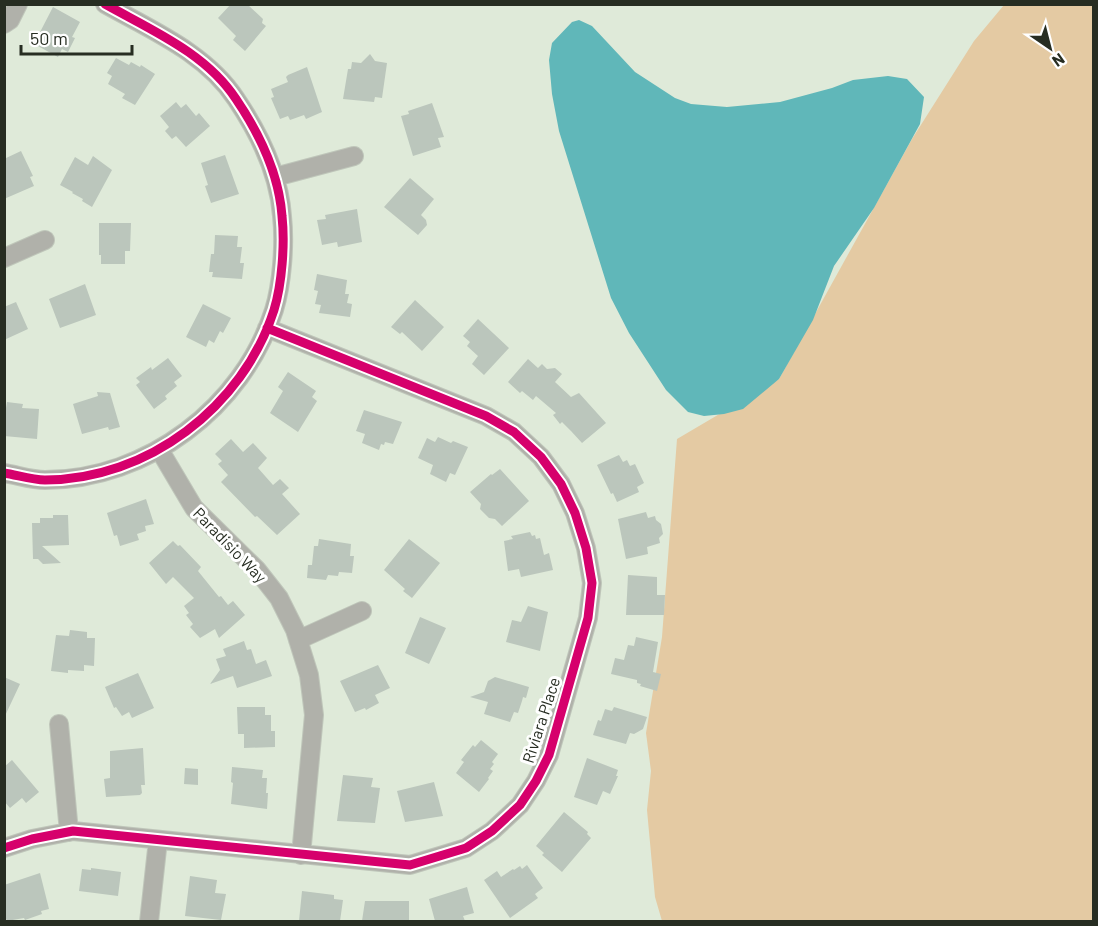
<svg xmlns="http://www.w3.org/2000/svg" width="1098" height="926" font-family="Barlow,sans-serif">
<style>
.green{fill:#e4caa3}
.water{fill:#60b7b9}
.building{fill:#bbc6bc}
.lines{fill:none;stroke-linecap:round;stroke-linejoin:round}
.minor-casing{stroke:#bfc6ba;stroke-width:20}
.minor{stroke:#b0b1aa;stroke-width:18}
.cycleway-casing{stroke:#fff;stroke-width:13}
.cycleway{stroke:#d6006c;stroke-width:9}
.labels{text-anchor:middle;stroke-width:6;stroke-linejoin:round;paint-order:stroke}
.street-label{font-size:16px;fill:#272d22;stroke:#fff}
</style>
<rect width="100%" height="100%" fill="#dfead9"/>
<path class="green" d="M1004,5H1093V921H662L655,897L647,810L651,771L646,733L662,637L677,439L779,379L912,139L974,41Z"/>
<path class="water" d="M579,20L592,26L635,72L675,98L691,104L727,107L780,102L832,88L853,80L888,76L907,79L924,97L920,124L874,208L834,266L813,320L779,379L743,409L724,414L704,416L688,412L666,390L629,333L611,298L559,131L552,94L549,60L552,43L572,22Z"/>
<path class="building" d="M231,4H247L263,19L262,23L266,26L245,51L233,40L236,36L218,18Z
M53,7L80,22L72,37L75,38L68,52L62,49L58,57L36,45L40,37L38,36Z
M370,54L375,61L387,63L382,98L375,97L374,102L343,99L348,69H351L352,62L361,63Z
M116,58L129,65L131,62L140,67L141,65L155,74L135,105L122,98L125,94L108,84L112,76L107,73Z
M307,67L322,112L306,119L304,115L290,120L288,116L280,119L271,98L274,97L271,89L288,82L286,77L288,75Z
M176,102L181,108L186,104L196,116L199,113L210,126L186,147L176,136L172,139L165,131L169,127L160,116Z
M432,103L444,137L438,138L441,147L413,156L401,116L409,114L408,111Z
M21,151L33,176L30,177L34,186L4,199V159Z
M225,155L239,194L211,203L205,186L208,185L201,163Z
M93,156L112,170L92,207L82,201L83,199L72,193L73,192L60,185L75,157L88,165Z
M410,178L434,199L421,215L426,220L427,225L418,235L384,207Z
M357,209L362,242L338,247L337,242L322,245L317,220L326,219L325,215Z
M99,223H131L130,251H125V264H101V255H99Z
M215,235L238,236L237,247H242L240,263H244L242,279L212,277L213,272H209L211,254H214Z
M317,274L347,280L345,294H349L347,303L352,304L350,317L319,313L321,305L315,304L318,291L314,290Z
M85,284L96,315L60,328L49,299Z
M415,300L444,327L422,351L402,332L400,334L391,327Z
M16,302L28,329L4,340V307Z
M203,304L231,318L223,333L220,331L214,343L209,340L206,347L186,337Z
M478,319L509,348L484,375L472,364L478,356L467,346L470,342L463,336Z
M168,358L182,376L174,382L177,386L165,396L167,399L154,409L136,385L140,382L136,378L151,367L152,370Z
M528,359L538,368L542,364L547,369L555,368L562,374L555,382L571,397L579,393L606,423L582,443L571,431L562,422L560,424L553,415L556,413L536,396L533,400L522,391L520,393L508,382Z
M288,372L316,391L312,397L317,401L298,432L270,413L283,391L278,387Z
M97,392L110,393L120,427L109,430L108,427L82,434L73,404L98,396Z
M7,402L23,404L22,408L39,409L37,439L4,436V408H6Z
M364,410L402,422L393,444L385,442L384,445L381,444L379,450L362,443L365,434L356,431Z
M438,437L451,443L453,441L468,447L455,475L450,473L446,482L430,474L433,465L418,458L427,438L435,442Z
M231,439L243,452L253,443L267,458L258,468L273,485L280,479L289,488L282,494L300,514L277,535L257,516L255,517L221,482L228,475L218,464L222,461L215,454Z
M619,455L623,462L627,460L630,466L635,464L644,483L637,487L639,492L617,502L613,493L611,494L597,465Z
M500,469L529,501L502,526L495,519L489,518L480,509L481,504L470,492L491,474L492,475Z
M146,499L154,524L145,526L146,531L137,534L139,540L120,546L117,535L114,536L107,513Z
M646,512L648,518L655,516L656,520L661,524L663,534L659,538L660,543L647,547L648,554L626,559L618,519Z
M53,515H68L69,545L42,546L61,563L43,564L38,559H33L32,523H40V518H53Z
M530,532L532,536L535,535L536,539L540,538L544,555L549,553L553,570L521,577L519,569L508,571L504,541L513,539L511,536Z
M319,539L351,544L350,556H354L352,573L339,572L338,576L328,575L326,580L307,578L308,565H312L314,546H318Z
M409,539L440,563L412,598L403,591L405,589L384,570Z
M173,541L178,546L180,545L201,567L198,571L219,597L221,596L228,605L233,601L245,615L219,638L215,629L200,638L190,627L193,624L186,615L189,613L184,606L194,598L173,577L166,584L149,563Z
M628,575L657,577V595H665L664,615H626Z
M528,606L548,612L540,651L506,642L512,620L521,622Z
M420,617L446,628L429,664L405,653Z
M70,630L87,632V638H95L94,666L84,665V671L68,670V673L51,671L56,635L69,636Z
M636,637L658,642L653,672L661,674L657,691L640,686L641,684L637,683V680L611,674L615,658L624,660L628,645L634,646Z
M244,641L247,650L251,649L256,664L266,660L272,676L237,688L233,676L210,684L220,670L216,659L226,656L223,649Z
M378,665L390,688L375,695L379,703L366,710L365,708L355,712L340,681Z
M138,673L154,708L132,718L129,712L122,716L116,707L114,708L105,687Z
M4,677L20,684L4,718Z
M495,677L529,687L526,698L523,697L522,701L518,713L514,712L510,722L484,714L488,702L470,697L484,692L488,681Z
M237,707H265V715H271V731H275V747L244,748V734H238Z
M614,707L647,717L643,729L634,734L630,733L626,744L593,735L598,720L601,721L605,709L612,711Z
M481,740L498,754L492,762L494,764L490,769L493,771L488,778L489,779L479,792L456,773L464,762L461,760L473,745L475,747Z
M143,748L145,785H141L142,793L140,795L106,797L104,779L110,778V751Z
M587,758L618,770L616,776H618L610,794L603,791L597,805L574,797Z
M12,760L39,792L26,803L22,798L10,808L4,801V767Z
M232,767L263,770L262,778H267L266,793H268L267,809L231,804L233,783L231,782Z
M185,768L198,769V785L184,784Z
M343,775L373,778L371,787L380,788L375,823L337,821Z
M434,782L443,816L405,822L397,791Z
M564,812L588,832L587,834L591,838L562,872L542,855L544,853L536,846Z
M527,865L543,888L535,894L538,898L510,918L484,880L497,871L501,877L513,869L514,870L520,866L522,869Z
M91,868L121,872L118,896L79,891L82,869L91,870Z
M40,873L49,909L41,911L42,914L25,920L24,918L7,921L4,914V885Z
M190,876L217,880L215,893L226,894L221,920L185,916Z
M467,887L474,913L463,916L465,921H435L429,899Z
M302,891L334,895V899L343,900L340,921H299Z
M365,901H409V921H362Z"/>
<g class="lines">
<defs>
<path id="minor" d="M4,24L10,20L18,4
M275,177L354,156
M4,258L45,240
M159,449L194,508L257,570L279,598L295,630L309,675L314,715L301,855
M4,473C17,475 32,480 45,480C147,480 243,407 274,310C282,284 285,244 282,216C279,175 259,133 236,99C206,53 151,30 105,4
M298,640L362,611
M59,724L69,832
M4,848L32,839L73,831L410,865L466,848L492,831L520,805L536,781L549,755L588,618L592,583L586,548L575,513L561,484L541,457L514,432L486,416L267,328
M149,922L158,840"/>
</defs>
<use href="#minor" class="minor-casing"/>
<use href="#minor" class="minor"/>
<defs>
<path id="cycleway" d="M4,473C17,475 32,480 45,480C147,480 243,407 274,310C282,284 285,244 282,216C279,175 259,133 236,99C206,53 151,30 105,4
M4,848L32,839L73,831L410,865L466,848L492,831L520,805L536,781L549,755L588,618L592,583L586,548L575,513L561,484L541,457L514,432L486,416L267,328"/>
</defs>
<use href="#cycleway" class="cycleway-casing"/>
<use href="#cycleway" class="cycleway"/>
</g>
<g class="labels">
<g class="street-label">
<text transform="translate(230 545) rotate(46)" y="6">Paradisio Way</text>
<text transform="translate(541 720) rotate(-72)" y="6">Riviara Place</text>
</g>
</g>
<rect width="1098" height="926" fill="none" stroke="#272d22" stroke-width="12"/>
<g transform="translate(1050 48) rotate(145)" stroke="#ffffff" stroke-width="4.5" paint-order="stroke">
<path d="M0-4.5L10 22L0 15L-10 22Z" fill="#272d22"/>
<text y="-9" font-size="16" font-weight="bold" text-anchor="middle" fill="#272d22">N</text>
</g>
<path d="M21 45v9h111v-9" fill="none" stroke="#272d22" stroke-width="3"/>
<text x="30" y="45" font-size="18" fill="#272d22" stroke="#ffffff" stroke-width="4.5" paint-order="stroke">50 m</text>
</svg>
